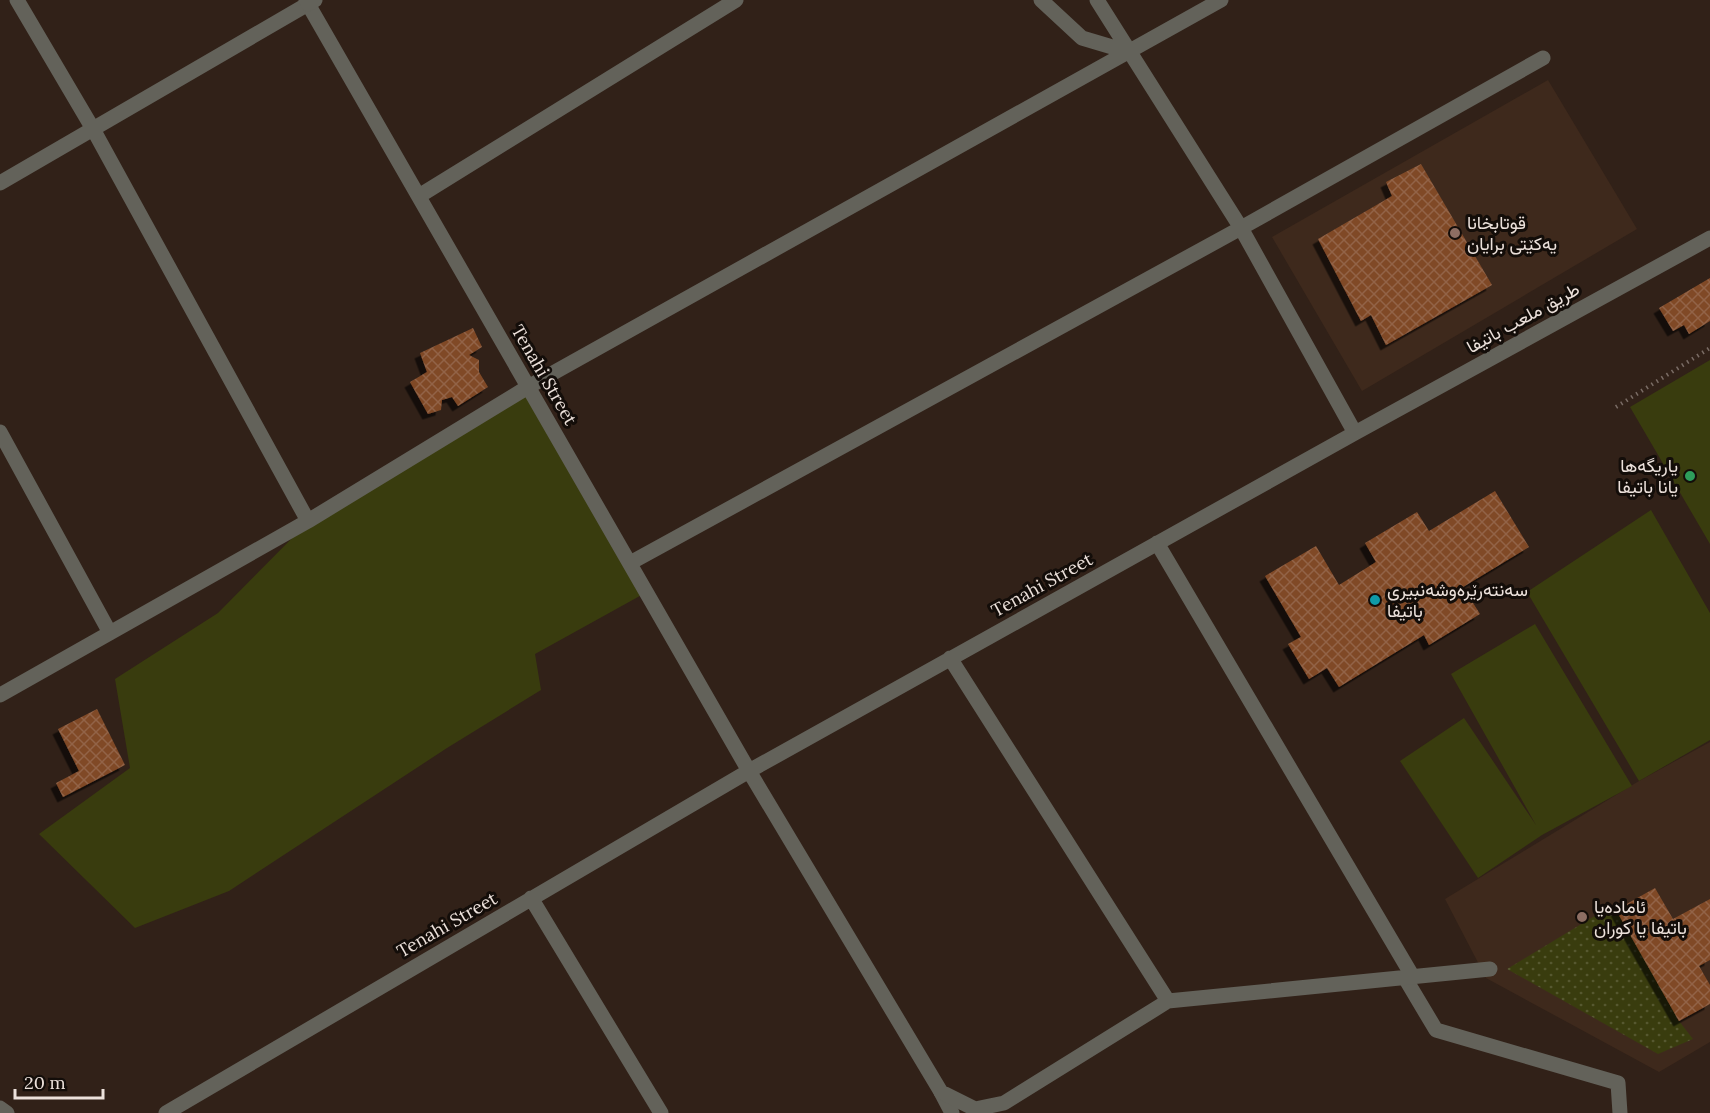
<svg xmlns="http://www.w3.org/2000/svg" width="1710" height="1113" font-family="Lora,Vazirmatn,serif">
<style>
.built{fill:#3e291c}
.grass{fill:#393c0e}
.garden{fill:url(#garden-dots)}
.building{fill:url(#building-cross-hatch);filter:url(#shadow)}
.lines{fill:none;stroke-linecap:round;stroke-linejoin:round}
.path{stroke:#7a6c65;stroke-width:4;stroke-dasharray:1.5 4.5;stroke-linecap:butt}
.service{stroke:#63625a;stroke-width:15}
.minor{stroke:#63625a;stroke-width:15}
.tertiary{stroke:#63625a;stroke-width:15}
.education-dot{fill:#8d6e63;stroke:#130d09;stroke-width:2}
.leisure-dot{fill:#2e9e5b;stroke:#130d09;stroke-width:2}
.culture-dot{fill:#0f9aa8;stroke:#130d09;stroke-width:2}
.labels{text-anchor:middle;stroke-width:6;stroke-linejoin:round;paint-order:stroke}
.poi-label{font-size:18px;fill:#ece1db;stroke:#130d09;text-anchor:start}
.street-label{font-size:18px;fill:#ece1db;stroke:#130d09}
</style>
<defs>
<pattern id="garden-dots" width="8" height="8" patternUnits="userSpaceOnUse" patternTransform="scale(1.5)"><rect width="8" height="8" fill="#393c0e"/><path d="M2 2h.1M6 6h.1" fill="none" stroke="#565830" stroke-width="1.8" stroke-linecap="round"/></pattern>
<pattern id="building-cross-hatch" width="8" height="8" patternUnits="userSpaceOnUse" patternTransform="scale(1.5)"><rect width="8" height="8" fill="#804927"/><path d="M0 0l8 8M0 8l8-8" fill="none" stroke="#926346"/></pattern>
<filter id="shadow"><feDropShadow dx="-5.5" dy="5.5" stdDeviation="0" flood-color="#0009"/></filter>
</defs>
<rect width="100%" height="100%" fill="#312118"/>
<path class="built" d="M1548,80L1637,229L1362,391L1272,237Z
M1710,742V1042L1659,1072L1486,978L1445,899L1639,781Z"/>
<path class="grass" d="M1710,360V544L1630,407Z
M528,387L647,592L535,654L541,690L447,748L229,891L135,928L39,834L130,768L115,679L218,613L311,519Z
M1651,510L1710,613V740L1639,781L1527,592Z
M1535,624L1632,786L1542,835L1478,878L1400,761L1464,718L1536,825L1451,674Z"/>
<path class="garden" d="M1611,906L1621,907L1679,1021L1693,1039L1658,1054L1507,969Z"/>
<path class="building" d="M1421,164L1492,285L1386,345L1371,315L1361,321L1318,239L1392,196L1386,182Z
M1710,278V321L1689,334L1684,325L1673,331L1659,308Z
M473,328L482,347L469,355L479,360V372L488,387L458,406L452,397L442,400L441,410L428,414L410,382L427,372L420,353Z
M1495,491L1529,547L1463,587L1480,614L1429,645L1424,635L1339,687L1327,668L1309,679L1288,644L1301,637L1265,576L1316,546L1339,585L1376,562L1365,543L1417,512L1429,531Z
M97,709L125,765L63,797L56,783L79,771L58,729Z
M1655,888L1673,919L1710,899V960L1699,966L1710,985V1004L1679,1021L1616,910Z"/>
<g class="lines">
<path class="path" d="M1616,407L1710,348"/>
<path class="service" d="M1405,978L1436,1030L1618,1083L1620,1113
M941,1092L952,1113"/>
<path class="minor" d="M17,0L93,129L308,521
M1041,0L1082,38L1129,52
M1097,0L1241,228L1355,433
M0,183L308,4L749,771L941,1092L975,1109L1004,1103L1168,1001L1490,969
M419,196L736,0
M0,432L110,633
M1157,543L1413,977
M630,563L1241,228L1543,58
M950,658L1168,1001
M0,695L308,521L528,387L1221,0
M531,898L661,1113
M0,1108L7,1113
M166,1113L749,771L1355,433L1710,238"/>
<path class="tertiary" d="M306,0L308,4L315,0"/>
</g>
<g class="education-dot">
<circle cx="1455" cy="233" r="6"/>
<circle cx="1582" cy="917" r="6"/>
</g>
<circle class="leisure-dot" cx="1690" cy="476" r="6"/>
<circle class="culture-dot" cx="1375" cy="600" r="6"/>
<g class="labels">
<g class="poi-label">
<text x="1467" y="229">قوتابخانا<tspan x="1467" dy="21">يه‌كێتى برايان</tspan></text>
<text x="1678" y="472" text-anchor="end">یاریگەها<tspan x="1678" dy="21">یانا باتیفا</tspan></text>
<text x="1387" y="596">سه‌نته‌رێره‌وشه‌نبيرى<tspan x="1387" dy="21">باتيفا</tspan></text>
<text x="1594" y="913">ئامادەیا<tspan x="1594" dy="21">باتیفا يا كوران</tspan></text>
</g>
<g class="street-label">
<text transform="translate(1523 318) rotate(-29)" y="6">طريق ملعب باتيفا</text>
<text transform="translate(544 375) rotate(60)" y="6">Tenahi Street</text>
<text transform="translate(1042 585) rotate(-29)" y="6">Tenahi Street</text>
<text transform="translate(447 925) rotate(-30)" y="6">Tenahi Street</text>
</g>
</g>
<path d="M15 1089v9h88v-9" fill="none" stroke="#ece1db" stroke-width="3"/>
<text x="24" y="1089" font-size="18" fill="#ece1db" stroke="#130d09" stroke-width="4.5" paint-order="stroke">20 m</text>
</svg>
